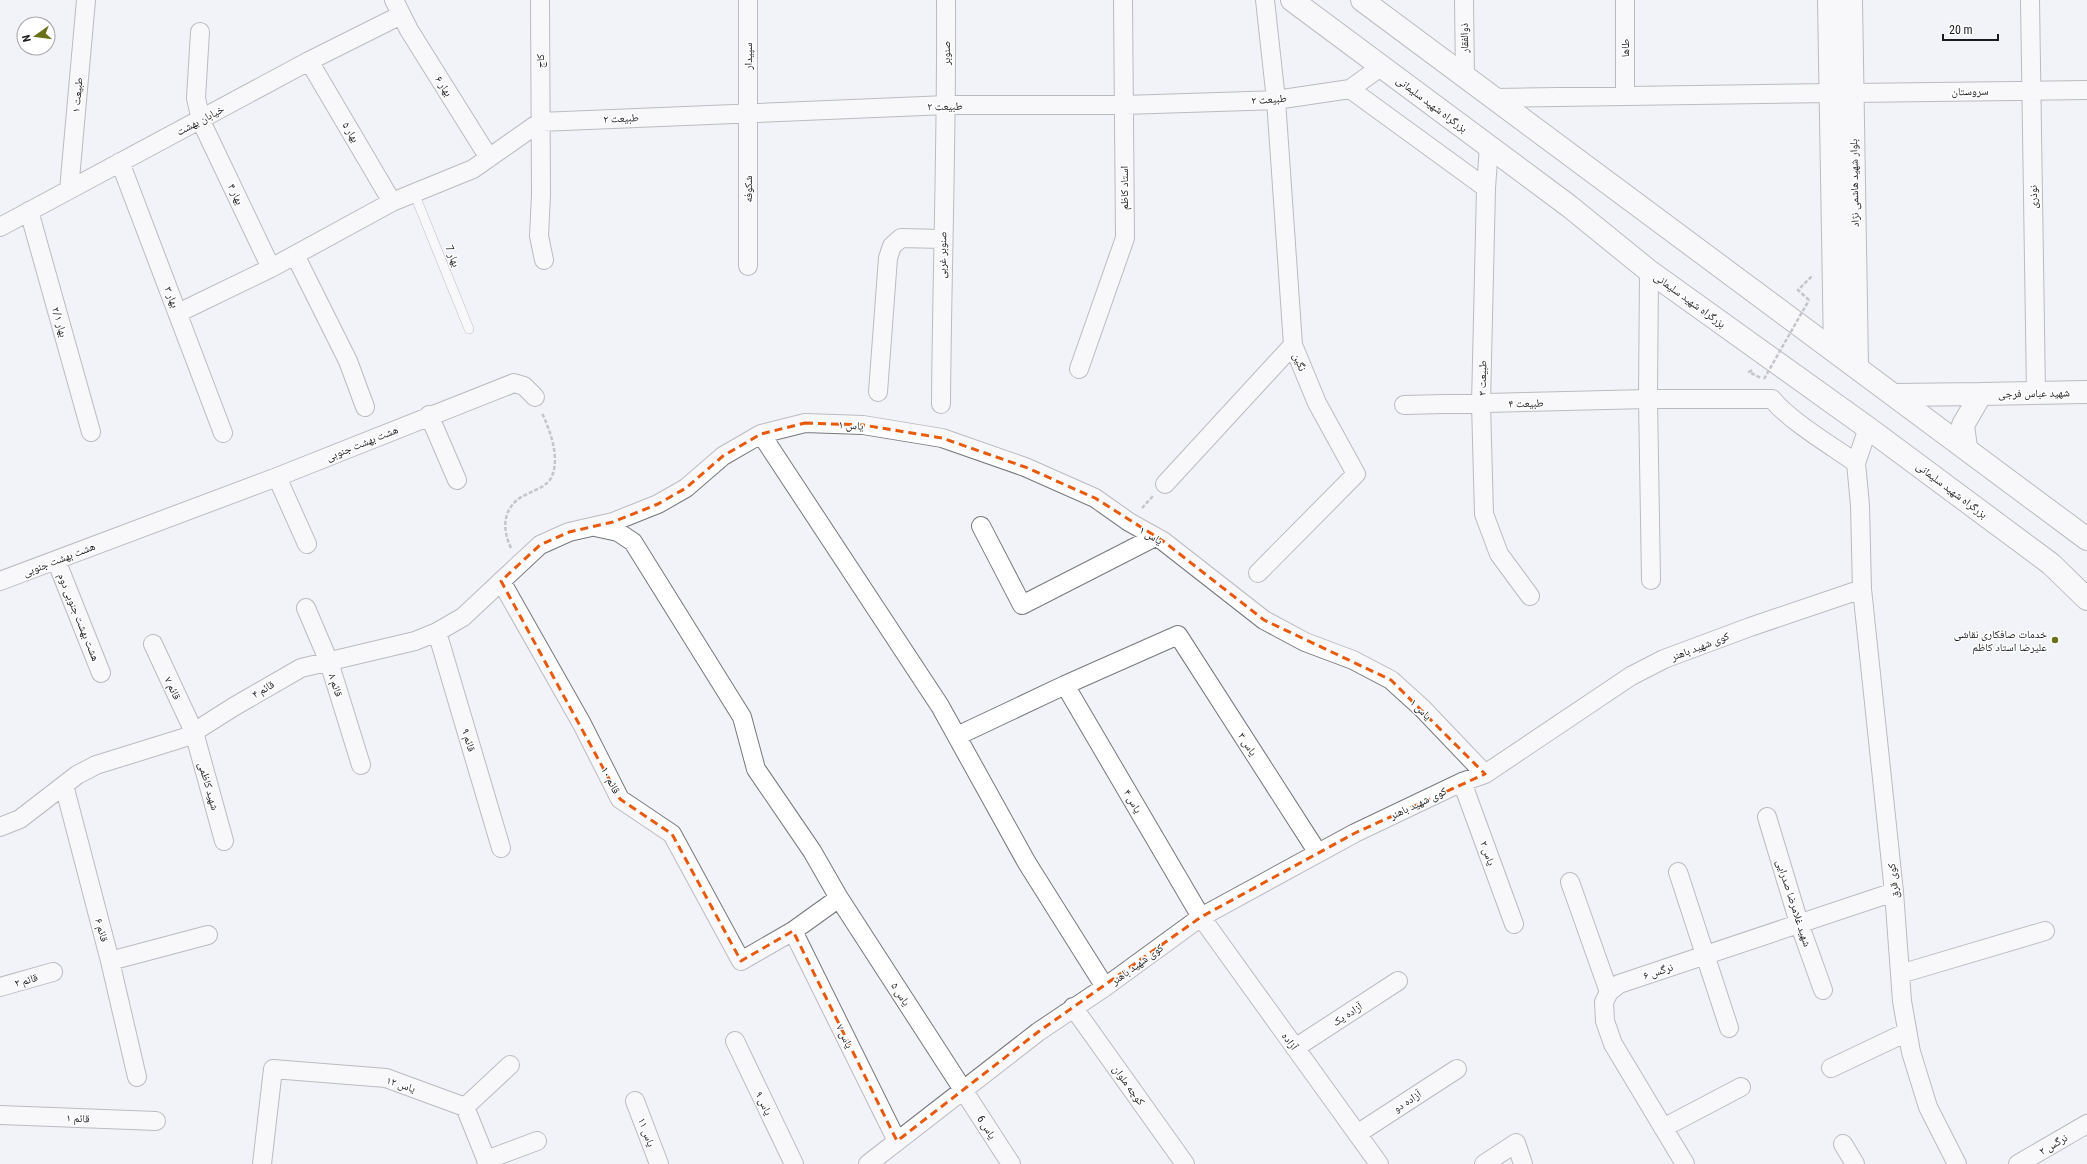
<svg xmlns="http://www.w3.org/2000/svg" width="2087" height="1164" font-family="'Roboto Condensed','Noto Naskh Arabic',sans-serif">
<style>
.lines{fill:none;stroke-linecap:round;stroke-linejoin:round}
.service-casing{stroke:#77787c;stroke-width:10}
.minor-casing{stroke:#77787c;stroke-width:20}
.secondary-casing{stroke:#77787c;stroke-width:24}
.trunk-casing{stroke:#77787c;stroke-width:24}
.path{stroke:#8c8c90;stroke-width:2.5;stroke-dasharray:4 2;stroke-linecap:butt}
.service{stroke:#fff;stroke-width:9}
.minor{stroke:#fff;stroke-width:18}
.secondary{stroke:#fff;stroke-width:22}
.trunk{stroke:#fff;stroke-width:22}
.path-bridge{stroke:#8c8c90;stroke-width:2.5;stroke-dasharray:4 2;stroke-linecap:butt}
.marked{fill:none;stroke:#e8590c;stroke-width:3;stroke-dasharray:8 5;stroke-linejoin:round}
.poi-dot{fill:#687018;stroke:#fff;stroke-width:1.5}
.labels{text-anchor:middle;stroke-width:3;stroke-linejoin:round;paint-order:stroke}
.street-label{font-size:11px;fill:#1b1b1d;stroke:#fff}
.poi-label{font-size:11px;fill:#1b1b1d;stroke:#fff;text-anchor:end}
</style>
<rect width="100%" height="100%" fill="#f2f3f8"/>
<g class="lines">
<defs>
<path id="service" d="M414,193L469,329"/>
<path id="minor" d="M394,0L409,30L489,158
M540,0L541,195L539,236L544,260
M1464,0L1465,76
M1625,0V96
M2030,0L2036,393
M200,32L196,98L201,121L271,268
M309,61L392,202
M1350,89L1486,188
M1853,93L2087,90
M1494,98L1831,93
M540,122L947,105H1124L1276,100L1350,89L1382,66
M1489,146L1486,188L1481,404L1484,514L1499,554L1530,596
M120,162L223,433
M69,190L86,0
M29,211L91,432
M0,227L309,61L401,15
M295,255L348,361L365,407
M748,266V0
M1649,271L1648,399L1651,580
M178,313L271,268L392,202L473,169L540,122
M1079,369L1125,238L1123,0
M878,392L888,258L892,246L901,238L942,239
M941,404C942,269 947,135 946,0
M1404,405L1648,399H1772C1790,421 1832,446 1856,463
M429,415L457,480
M1868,428L1856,463L1860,505L1862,589L1894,892L1902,1001L1911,1052L1928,1107L1957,1164
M761,434L940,706L1027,863L1105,987
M277,477L307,544
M1165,484L1293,345
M981,526L1022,605L1155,537
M56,560L101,673
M1258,573L1356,474L1317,403L1293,345L1276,100L1265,0
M0,581L277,477L514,383L524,386L535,397
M501,581L582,724L620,799L672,834L741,961L793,931L839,898L812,851L756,769L742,717L633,542L618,532L595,527
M306,608L329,662L361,765
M437,632L501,848
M153,644L194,732L224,841
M1065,685L1201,917L1379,1164
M957,736L1065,685L1178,635L1318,853
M1462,782L1514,924
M64,785L110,961L137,1077
M1767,817L1799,923L1823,990
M0,827L20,819L77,775L96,765L186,737L235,706L301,668L415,641L437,632L463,617L540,545L569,532L613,522L658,504L686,488L723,456L761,434L805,423L863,425L942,438L1025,467L1095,498L1129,522L1163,541L1264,620L1305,642L1353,660L1391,680L1422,708L1485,774
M1678,872L1729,1028
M1570,882L1609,992
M839,898L1011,1164
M793,931L897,1141
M110,961L208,935
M1900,974L2045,931
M0,987L53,972
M1073,1007L1185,1164
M735,1041L794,1164
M1295,1048L1398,981
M1831,1068L1907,1032
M635,1101L659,1164
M465,1107L510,1065
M0,1115L156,1121
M1663,1128L1741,1087
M1357,1134L1457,1069
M1843,1144L1855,1164
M486,1160L537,1141
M262,1164L273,1069L386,1078L465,1107L488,1164
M868,1164L1038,1032L1105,987L1201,917L1355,833L1462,782L1485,774L1631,676L1664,659L1750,627L1862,589
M1484,1164L1516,1143L1523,1164
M1685,1164L1613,1044L1605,1021L1604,1002L1609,992L1619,984L1894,892
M2018,1164L2087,1124"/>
<path id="secondary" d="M1829,0L1835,351
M1851,0L1857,367
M1981,394L2087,392
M1895,395L1981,394L1963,425L1966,448"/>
<path id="trunk" d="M1292,0L1569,206L1649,271L1868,428L2051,564L2087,599
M1362,0L2087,539"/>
</defs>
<use href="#service" class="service-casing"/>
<use href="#minor" class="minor-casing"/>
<use href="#secondary" class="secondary-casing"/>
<use href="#trunk" class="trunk-casing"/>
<path class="path" d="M1809,300L1798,290L1813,275
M1752,370L1749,372L1761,378
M1142,508L1153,496
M511,548C503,531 502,513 517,500C528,491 547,489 552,476C560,457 550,430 542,413"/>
<use href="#service" class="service"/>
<use href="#minor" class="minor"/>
<use href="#secondary" class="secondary"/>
<use href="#trunk" class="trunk"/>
<path class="path-bridge" d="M1764,379L1809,300"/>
</g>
<path d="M0 0H2087V1164H0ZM805,423L863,425L942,438L1025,467L1095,498L1163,541L1264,620L1391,680L1485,774L1355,833L1201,917L1038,1032L897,1141L793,931L741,961L672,834L620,799L501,581L540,545L569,532L613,522L658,504L686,488L723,456L761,434Z" fill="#f2f3f8" fill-opacity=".55" fill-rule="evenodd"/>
<path class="marked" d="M805,423L863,425L942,438L1025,467L1095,498L1163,541L1264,620L1391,680L1485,774L1355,833L1201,917L1038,1032L897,1141L793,931L741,961L672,834L620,799L501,581L540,545L569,532L613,522L658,504L686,488L723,456L761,434Z"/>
<circle class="poi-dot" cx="2055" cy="640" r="4"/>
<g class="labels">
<g class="street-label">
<text transform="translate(1464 38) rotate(-91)" y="4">ذوالفقار</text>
<text transform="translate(1625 48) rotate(-90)" y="4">طاها</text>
<text transform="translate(946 53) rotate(-90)" y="4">صنوبر</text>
<text transform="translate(748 56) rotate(-90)" y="4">سپیدار</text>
<text transform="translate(540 61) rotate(-90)" y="4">کاج</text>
<text transform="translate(444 86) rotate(58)" y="4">بهار ۶</text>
<text transform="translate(1970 91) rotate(-1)" y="4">سروستان</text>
<text transform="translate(77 95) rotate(-85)" y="4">طبیعت ۱</text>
<text transform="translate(1269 99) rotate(-4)" y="4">طبیعت ۲</text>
<text transform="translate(1432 104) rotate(37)" y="4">بزرگراه شهید سلیمانی</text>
<text transform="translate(945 106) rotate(-1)" y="4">طبیعت ۲</text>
<text transform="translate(621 118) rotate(-3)" y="4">طبیعت ۲</text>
<text transform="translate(200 120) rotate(-28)" y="4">خیابان بهشت</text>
<text transform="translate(351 132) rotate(59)" y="4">بهار ۵</text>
<text transform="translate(1854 183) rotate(-91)" y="4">بلوار شهید هاشمی نژاد</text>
<text transform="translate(1124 188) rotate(-90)" y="4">استاد کاظم</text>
<text transform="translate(748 189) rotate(-90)" y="4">شکوفه</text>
<text transform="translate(236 194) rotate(65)" y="4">بهار ۴</text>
<text transform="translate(2033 197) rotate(-91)" y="4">نوذری</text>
<text transform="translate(942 255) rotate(-89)" y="4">صنوبر غربی</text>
<text transform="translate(453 256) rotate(68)" y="4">بهار 7</text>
<text transform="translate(172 297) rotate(69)" y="4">بهار ۳</text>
<text transform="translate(1690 300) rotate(36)" y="4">بزرگراه شهید سلیمانی</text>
<text transform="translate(60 322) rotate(74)" y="4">بهار ۲/۱</text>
<text transform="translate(1300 362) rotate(68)" y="4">نگین</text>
<text transform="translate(1482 378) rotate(-89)" y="4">طبیعت ٣</text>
<text transform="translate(2034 393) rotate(-1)" y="4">شهید عباس فرجی</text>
<text transform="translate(1526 403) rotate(-2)" y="4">طبیعت ۴</text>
<text transform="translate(851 425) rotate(3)" y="4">یاس ۱</text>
<text transform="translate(362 443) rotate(-22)" y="4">هشت بهشت جنوبی</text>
<text transform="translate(1952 490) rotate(37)" y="4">بزرگراه شهید سلیمانی</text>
<text transform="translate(1151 535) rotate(31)" y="4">یاس ۱</text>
<text transform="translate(59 559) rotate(-21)" y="4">هشت بهشت جنوبی</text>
<text transform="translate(79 617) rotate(68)" y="4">هشت بهشت جنوبی دوم</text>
<text transform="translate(1700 646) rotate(-21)" y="4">کوی شهید باهنر</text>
<text transform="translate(336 685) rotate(72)" y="4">قائم ۸</text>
<text transform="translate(173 688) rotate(65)" y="4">قائم ۷</text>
<text transform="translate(263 689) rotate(-30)" y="4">قائم ۴</text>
<text transform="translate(1421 709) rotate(44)" y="4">یاس ۱</text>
<text transform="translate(469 740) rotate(73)" y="4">قائم ۹</text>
<text transform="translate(1248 744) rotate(57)" y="4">یاس ۳</text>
<text transform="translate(611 780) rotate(63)" y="4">قائم ۱۰</text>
<text transform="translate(209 786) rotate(74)" y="4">شهید کاظمی</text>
<text transform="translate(1133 801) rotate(60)" y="4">یاس ۴</text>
<text transform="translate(1418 803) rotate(-25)" y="4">کوی شهید باهنر</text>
<text transform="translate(1488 853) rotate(70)" y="4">یاس ۲</text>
<text transform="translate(1893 881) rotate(-96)" y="4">کوی قرق</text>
<text transform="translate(1794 903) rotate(72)" y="4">شهید غلامرضا صدرایی</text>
<text transform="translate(102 930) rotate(75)" y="4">قائم ۶</text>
<text transform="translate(1137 964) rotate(-36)" y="4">کوی شهید باهنر</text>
<text transform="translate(1658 971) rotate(-18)" y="4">نرگس ۶</text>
<text transform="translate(26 980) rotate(-16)" y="4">قائم ۲</text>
<text transform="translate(901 994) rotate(57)" y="4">یاس ۵</text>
<text transform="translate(1347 1014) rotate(-33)" y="4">آزاده یک</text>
<text transform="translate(845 1036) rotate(64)" y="4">یاس ۷</text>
<text transform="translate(1290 1041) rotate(54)" y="4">آزاده</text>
<text transform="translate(401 1084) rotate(18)" y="4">یاس ۱۲</text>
<text transform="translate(1129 1085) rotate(54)" y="4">کوچه ملوان</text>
<text transform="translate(1407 1101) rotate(-33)" y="4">آزاده دو</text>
<text transform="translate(764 1103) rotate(64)" y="4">یاس ۹</text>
<text transform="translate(78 1118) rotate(2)" y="4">قائم ۱</text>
<text transform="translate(987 1127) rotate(57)" y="4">یاس 6</text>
<text transform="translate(647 1132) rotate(70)" y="4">یاس ۱۱</text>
<text transform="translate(2053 1144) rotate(-30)" y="4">نرگس ۲</text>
</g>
<g class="poi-label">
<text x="2047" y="638">خدمات صافکاری نقاشی<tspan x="2047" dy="13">علیرضا استاد کاظم</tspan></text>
</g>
</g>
<g transform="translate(36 36) rotate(256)"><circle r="19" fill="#ffffff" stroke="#a4a4a5"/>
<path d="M0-3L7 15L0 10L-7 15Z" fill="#687018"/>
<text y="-6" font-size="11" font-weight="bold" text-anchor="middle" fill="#1b1b1d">N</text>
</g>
<path d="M1943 34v6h55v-6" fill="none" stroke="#1b1b1d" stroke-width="2"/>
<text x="1949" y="34" font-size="12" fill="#1b1b1d" stroke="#ffffff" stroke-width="3" paint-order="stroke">20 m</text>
</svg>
